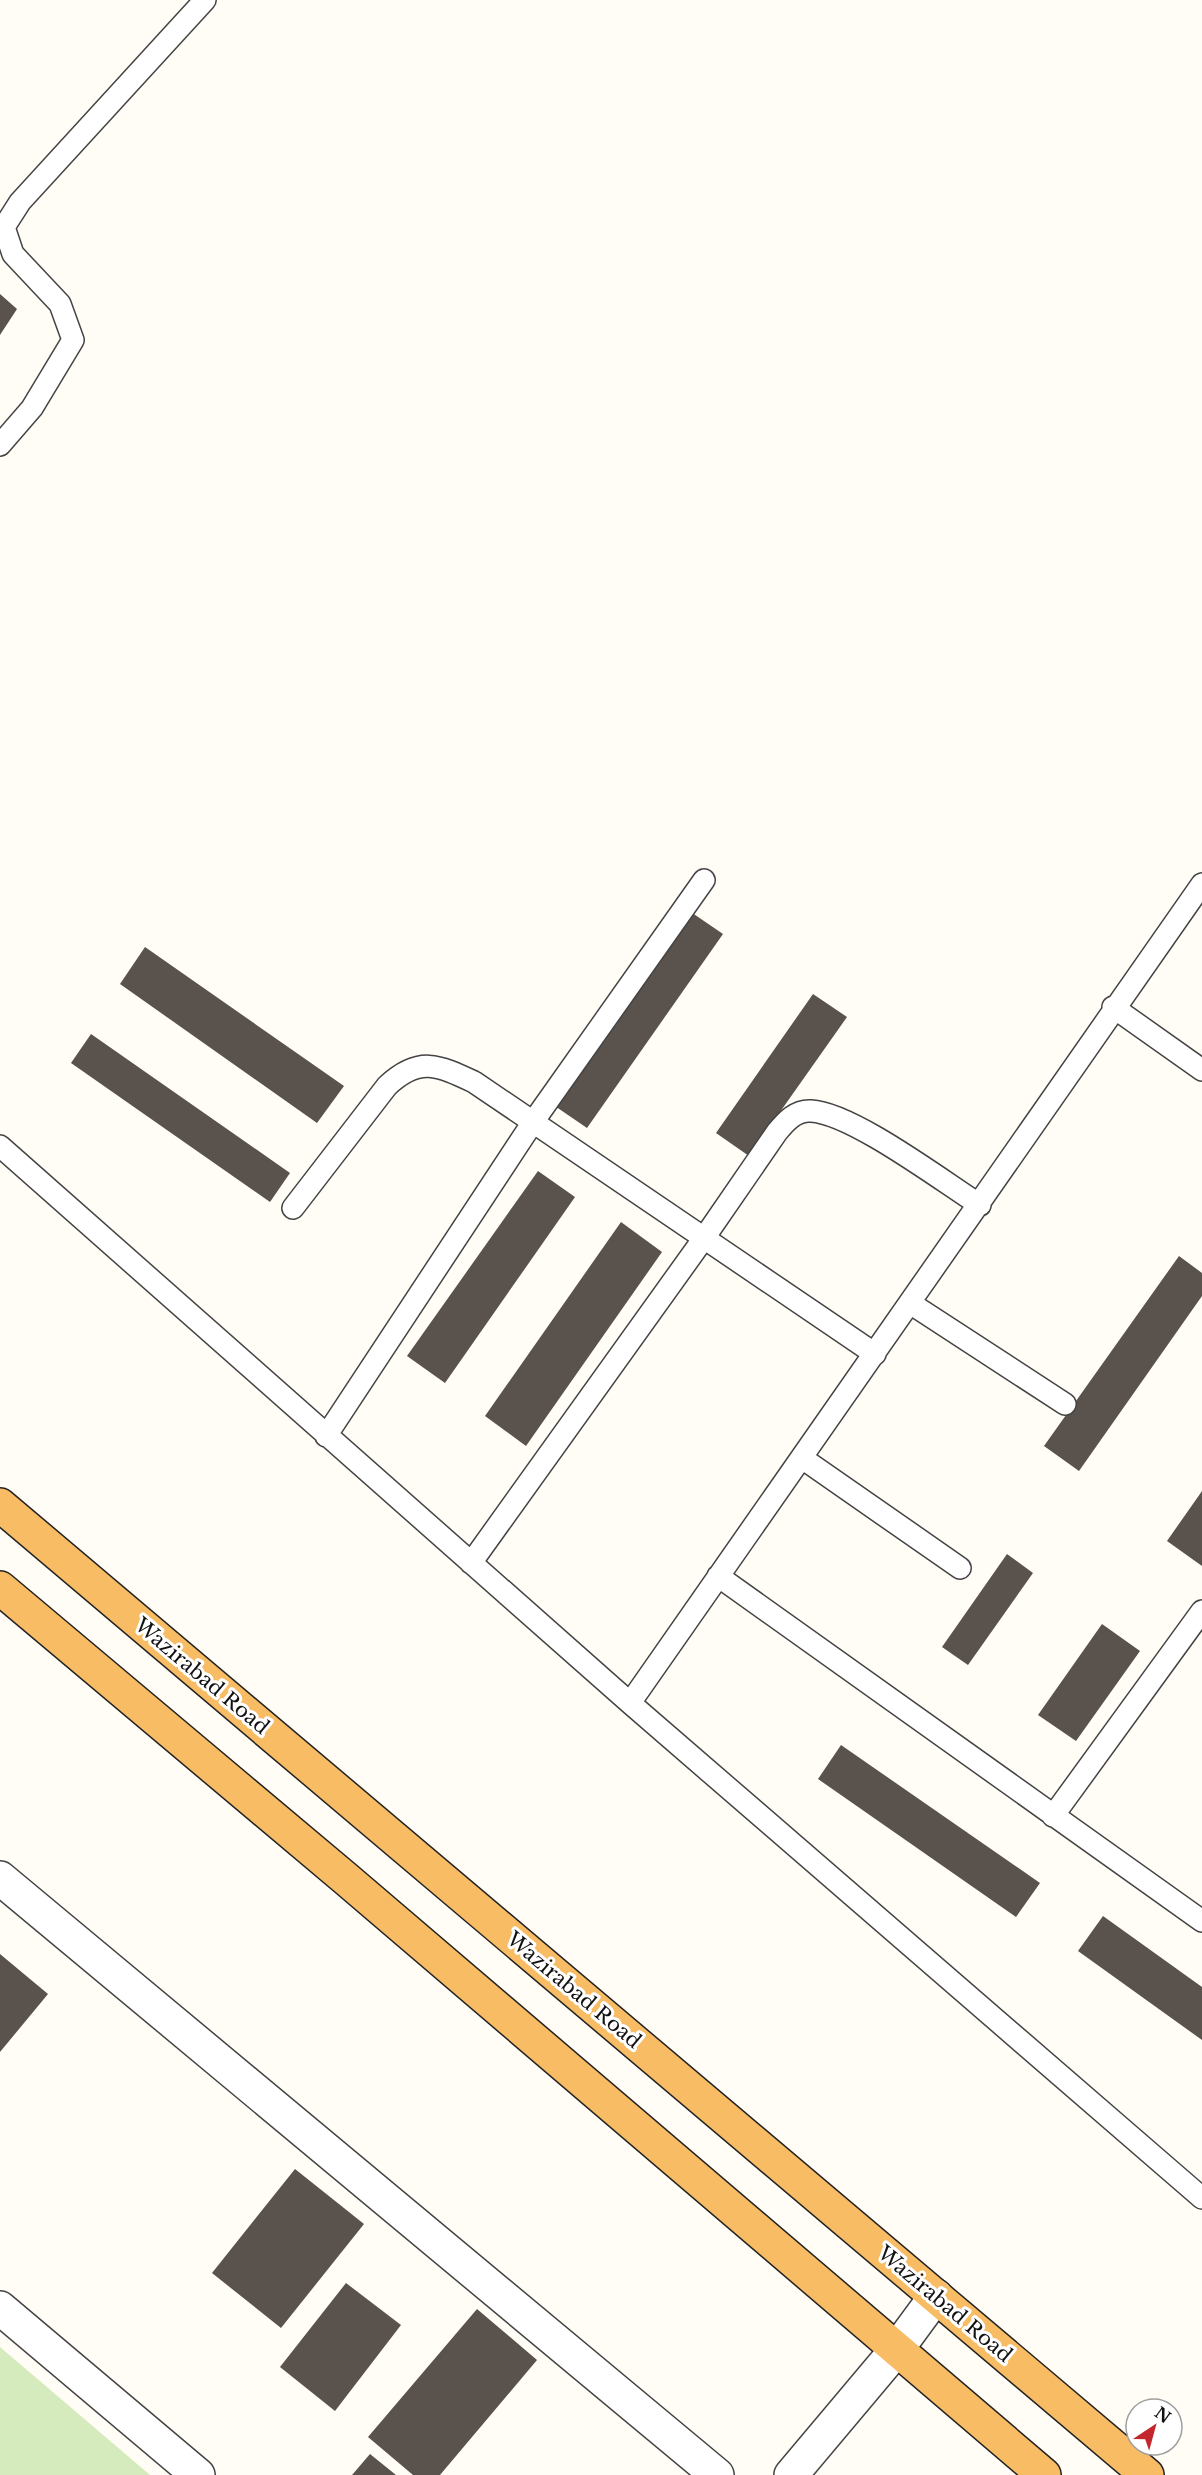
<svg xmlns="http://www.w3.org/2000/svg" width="1202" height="2475" font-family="'Libre Baskerville',serif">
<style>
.green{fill:#d5ebbd}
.building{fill:#5a524d}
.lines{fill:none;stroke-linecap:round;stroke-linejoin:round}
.service-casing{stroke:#444;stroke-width:24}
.minor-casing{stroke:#444;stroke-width:36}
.trunk-casing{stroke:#222;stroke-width:36}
.service{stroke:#fff;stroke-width:21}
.minor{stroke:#fff;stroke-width:33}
.trunk{stroke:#f7bc64;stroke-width:33}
.labels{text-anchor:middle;stroke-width:6;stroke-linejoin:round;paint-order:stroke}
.street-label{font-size:20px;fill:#111;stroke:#fff}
</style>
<rect width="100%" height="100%" fill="#fffdf5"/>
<path class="green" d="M0,2347L150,2475H0Z"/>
<path class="building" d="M0,294L17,309L0,335Z
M685,908L723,934L587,1128L549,1102Z
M145,947L344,1086L317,1123L120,984Z
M813,994L847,1017L749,1156L716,1133Z
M91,1034L290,1173L270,1202L71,1063Z
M538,1171L575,1197L445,1383L407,1356Z
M621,1222L662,1252L526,1446L485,1416Z
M1179,1256L1202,1273V1296L1079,1471L1044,1446Z
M1202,1491V1566L1167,1541Z
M1007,1554L1033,1573L968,1665L942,1647Z
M1102,1624L1140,1651L1076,1741L1038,1715Z
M841,1745L1040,1883L1016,1917L818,1779Z
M1103,1916L1202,1987V2040L1078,1951Z
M0,1954L48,1994L0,2052Z
M295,2169L364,2224L281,2328L212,2273Z
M346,2283L401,2325L335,2411L280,2367Z
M477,2309L537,2360L440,2475H413L368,2437Z
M370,2454L396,2475H352Z"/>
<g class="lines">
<defs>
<path id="service" d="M0,445L32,408L73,340L60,304L13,254L4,227L20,202L205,0
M1113,1007L1202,1070
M0,1146L630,1703L1202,2198
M293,1208L387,1086C419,1056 438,1065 474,1082L875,1354
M910,1303L1065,1404
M326,1436L533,1122L704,880
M802,1458L960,1568
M471,1563L704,1238L777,1132C786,1121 796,1110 811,1111C852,1113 942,1181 980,1205
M718,1576L1202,1921
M630,1703L1202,884
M1053,1816L1202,1611"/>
<path id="minor" d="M0,1878L717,2475
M0,2308L198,2475
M791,2475L897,2349L936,2296"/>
<path id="trunk" d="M0,1505L1147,2475
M0,1588L345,1878L1044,2475"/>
</defs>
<use href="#service" class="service-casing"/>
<use href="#minor" class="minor-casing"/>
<use href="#trunk" class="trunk-casing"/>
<use href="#service" class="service"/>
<use href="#minor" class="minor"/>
<use href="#trunk" class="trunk"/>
</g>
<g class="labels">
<g class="street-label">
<text transform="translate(202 1676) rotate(40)" y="7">Wazirabad Road</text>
<text transform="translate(574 1990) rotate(40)" y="7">Wazirabad Road</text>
<text transform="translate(945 2304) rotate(40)" y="7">Wazirabad Road</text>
</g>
</g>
<g transform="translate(1154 2427) rotate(36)"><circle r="28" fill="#ffffff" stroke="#a0a0a0" stroke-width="1.5"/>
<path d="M0-4.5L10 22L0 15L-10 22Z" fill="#c4262e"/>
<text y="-9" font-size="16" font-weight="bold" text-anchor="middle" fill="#111111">N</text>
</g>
</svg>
